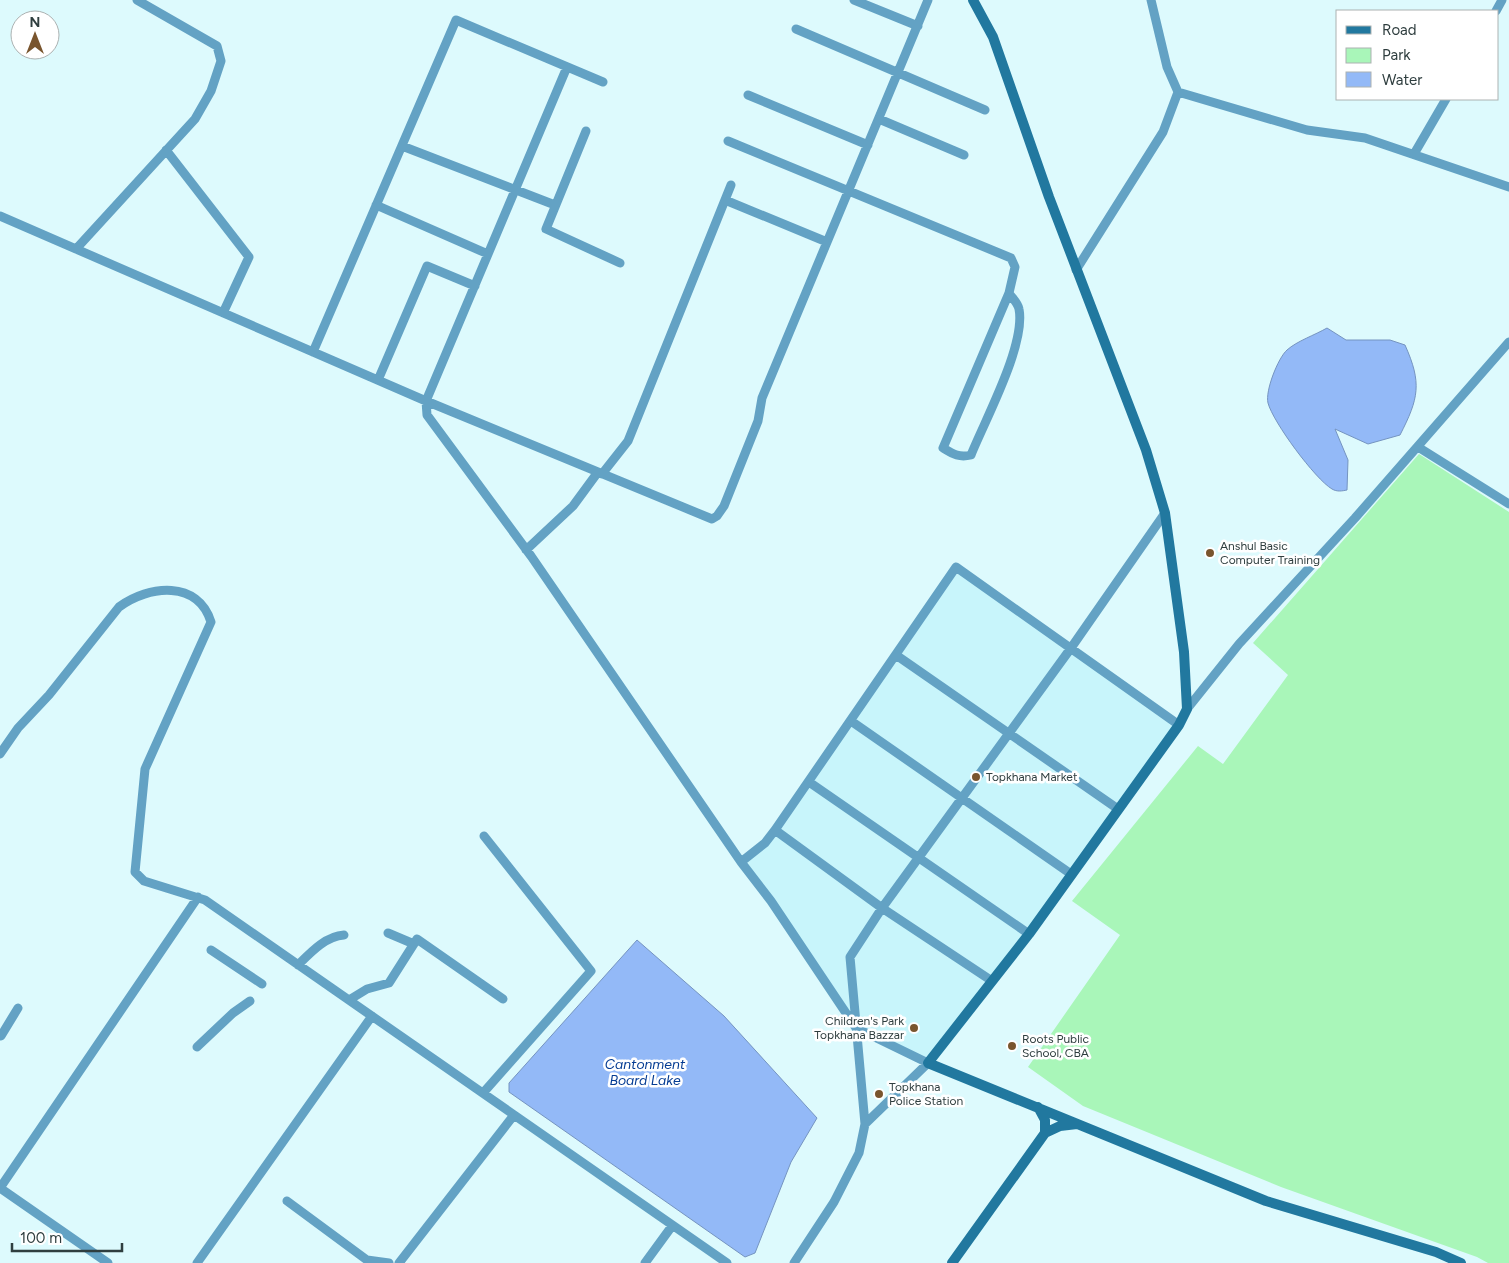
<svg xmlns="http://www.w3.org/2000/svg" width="1509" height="1263" font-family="Figtree,sans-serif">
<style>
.built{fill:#c8f5fb}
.green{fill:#a9f6b9}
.water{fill:#93b9f7;stroke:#7594c0}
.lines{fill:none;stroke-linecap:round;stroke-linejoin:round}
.street{stroke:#63a2c4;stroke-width:9}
.secondary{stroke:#21789f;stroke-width:10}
.poi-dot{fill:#79552e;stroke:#fff;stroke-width:2}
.labels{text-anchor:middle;stroke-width:5;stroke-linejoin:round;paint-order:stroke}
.poi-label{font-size:12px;fill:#2f3e3f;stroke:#fff;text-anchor:start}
.water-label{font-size:14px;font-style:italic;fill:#053c93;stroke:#fff}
</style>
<rect width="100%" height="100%" fill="#ddfafd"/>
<path class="built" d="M956,567L1179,725L928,1063L856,1028L741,862L775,830Z"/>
<path class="green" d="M1419,454L1509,512V1263H1488L1477,1257L1281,1187L1083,1106L1028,1067L1120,935L1072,901L1198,746L1223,764L1288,675L1253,643Z"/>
<path class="water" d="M1327,328L1346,340H1390L1405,345C1422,383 1419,398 1400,435L1368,444L1335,429L1348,460L1347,490C1342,491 1337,492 1332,489C1315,479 1273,422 1268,403C1265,391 1278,358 1287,350C1297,341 1315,335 1327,328Z
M637,940L724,1016L817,1118L791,1162L755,1253L745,1257L509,1092V1083Z"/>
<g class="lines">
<path class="street" d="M854,0L918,26
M1151,0L1167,67L1178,92L1307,130L1365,138L1509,187
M1496,11L1502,0
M796,29L985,110
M567,67L426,401L427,415L531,556L741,862L771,901L856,1028L928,1063L865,1124
M748,95L868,145
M879,119L964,155
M586,131L546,229L620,263
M728,141L1011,258L1015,267L1009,293L943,448C953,454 959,458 971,455C985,420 1026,345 1019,309C1018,303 1012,298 1009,293
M402,146L555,205
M166,150L249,257L223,313
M1414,154L1446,99
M725,200L827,242
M376,205L488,254
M0,216L426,401L712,519L717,516L724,506L758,421L762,398L928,0
M76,249L195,119L211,91L221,61L217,46L137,0
M1076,270L1163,132L1178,92
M313,352L456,20L603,82
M378,380L427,266L475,286
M1418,447L1509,504
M602,474L628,441L731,185
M526,550L573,506L598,472
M896,655L1118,809
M1187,709L1239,644L1355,518L1509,342
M851,721L1071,874
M0,754L18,728L49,695L119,607C149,585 198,580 211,622L145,769L135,872L144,881L205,900L727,1263
M809,782L1029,934
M775,830L882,908L992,981
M741,862L765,843L775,830L956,567L1179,725
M388,933L414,944
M211,950L262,984
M298,965C311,952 326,936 344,935
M349,1000L367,989L389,983L417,939L503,999
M1,1036L18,1008
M197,1047L233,1013L250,1001
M483,1093L591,971L484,836
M0,1188L198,897
M0,1188L108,1263
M287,1201L367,1260L389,1263
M197,1263L372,1016
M399,1263L514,1115
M645,1263L672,1226
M794,1263L834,1202L859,1153L865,1124L850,957L882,908L1071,648L1165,513"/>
<path class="secondary" d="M973,0L993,37L1049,197L1146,450L1165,513L1184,652L1187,709L1179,725L1029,934L928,1063L1266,1201L1436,1252L1461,1263
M1045,1133L1060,1126L1077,1124
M952,1263L1045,1133V1120L1038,1107"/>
</g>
<g class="poi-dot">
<circle cx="1210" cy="553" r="5"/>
<circle cx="976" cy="777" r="5"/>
<circle cx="914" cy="1028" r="5"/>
<circle cx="1012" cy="1046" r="5"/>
<circle cx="879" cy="1094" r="5"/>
</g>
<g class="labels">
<g class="poi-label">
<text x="1220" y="550">Anshul Basic<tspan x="1220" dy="14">Computer Training</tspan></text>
<text x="986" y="781">Topkhana Market</text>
<text x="904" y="1025" text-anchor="end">Children's Park<tspan x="904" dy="14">Topkhana Bazzar</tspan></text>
<text x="1022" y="1043">Roots Public<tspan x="1022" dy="14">School, CBA</tspan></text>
<text x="889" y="1091">Topkhana<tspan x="889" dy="14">Police Station</tspan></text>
</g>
<g class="water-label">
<text x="645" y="1069">Cantonment<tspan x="645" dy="16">Board Lake</tspan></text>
</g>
</g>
<rect x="1336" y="10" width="162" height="90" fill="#ffffff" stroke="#acb2b2"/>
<rect x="1346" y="26" width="25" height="8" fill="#21789f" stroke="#acb2b2"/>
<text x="1382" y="35" font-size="15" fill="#2f3e3f">Road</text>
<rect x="1346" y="48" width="25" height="15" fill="#a9f6b9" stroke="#acb2b2"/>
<text x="1382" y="60" font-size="15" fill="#2f3e3f">Park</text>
<rect x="1346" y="72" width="25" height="15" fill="#93b9f7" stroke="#acb2b2"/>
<text x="1382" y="85" font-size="15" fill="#2f3e3f">Water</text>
<g transform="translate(35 35)"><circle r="24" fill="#ffffff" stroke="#acb2b2"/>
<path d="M0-4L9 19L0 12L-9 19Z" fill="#79552e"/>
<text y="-8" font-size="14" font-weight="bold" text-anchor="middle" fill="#2f3e3f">N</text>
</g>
<path d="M12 1243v8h110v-8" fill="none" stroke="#2f3e3f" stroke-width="2.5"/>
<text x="20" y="1243" font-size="15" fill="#2f3e3f" stroke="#ffffff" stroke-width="4" paint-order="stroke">100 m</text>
</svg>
